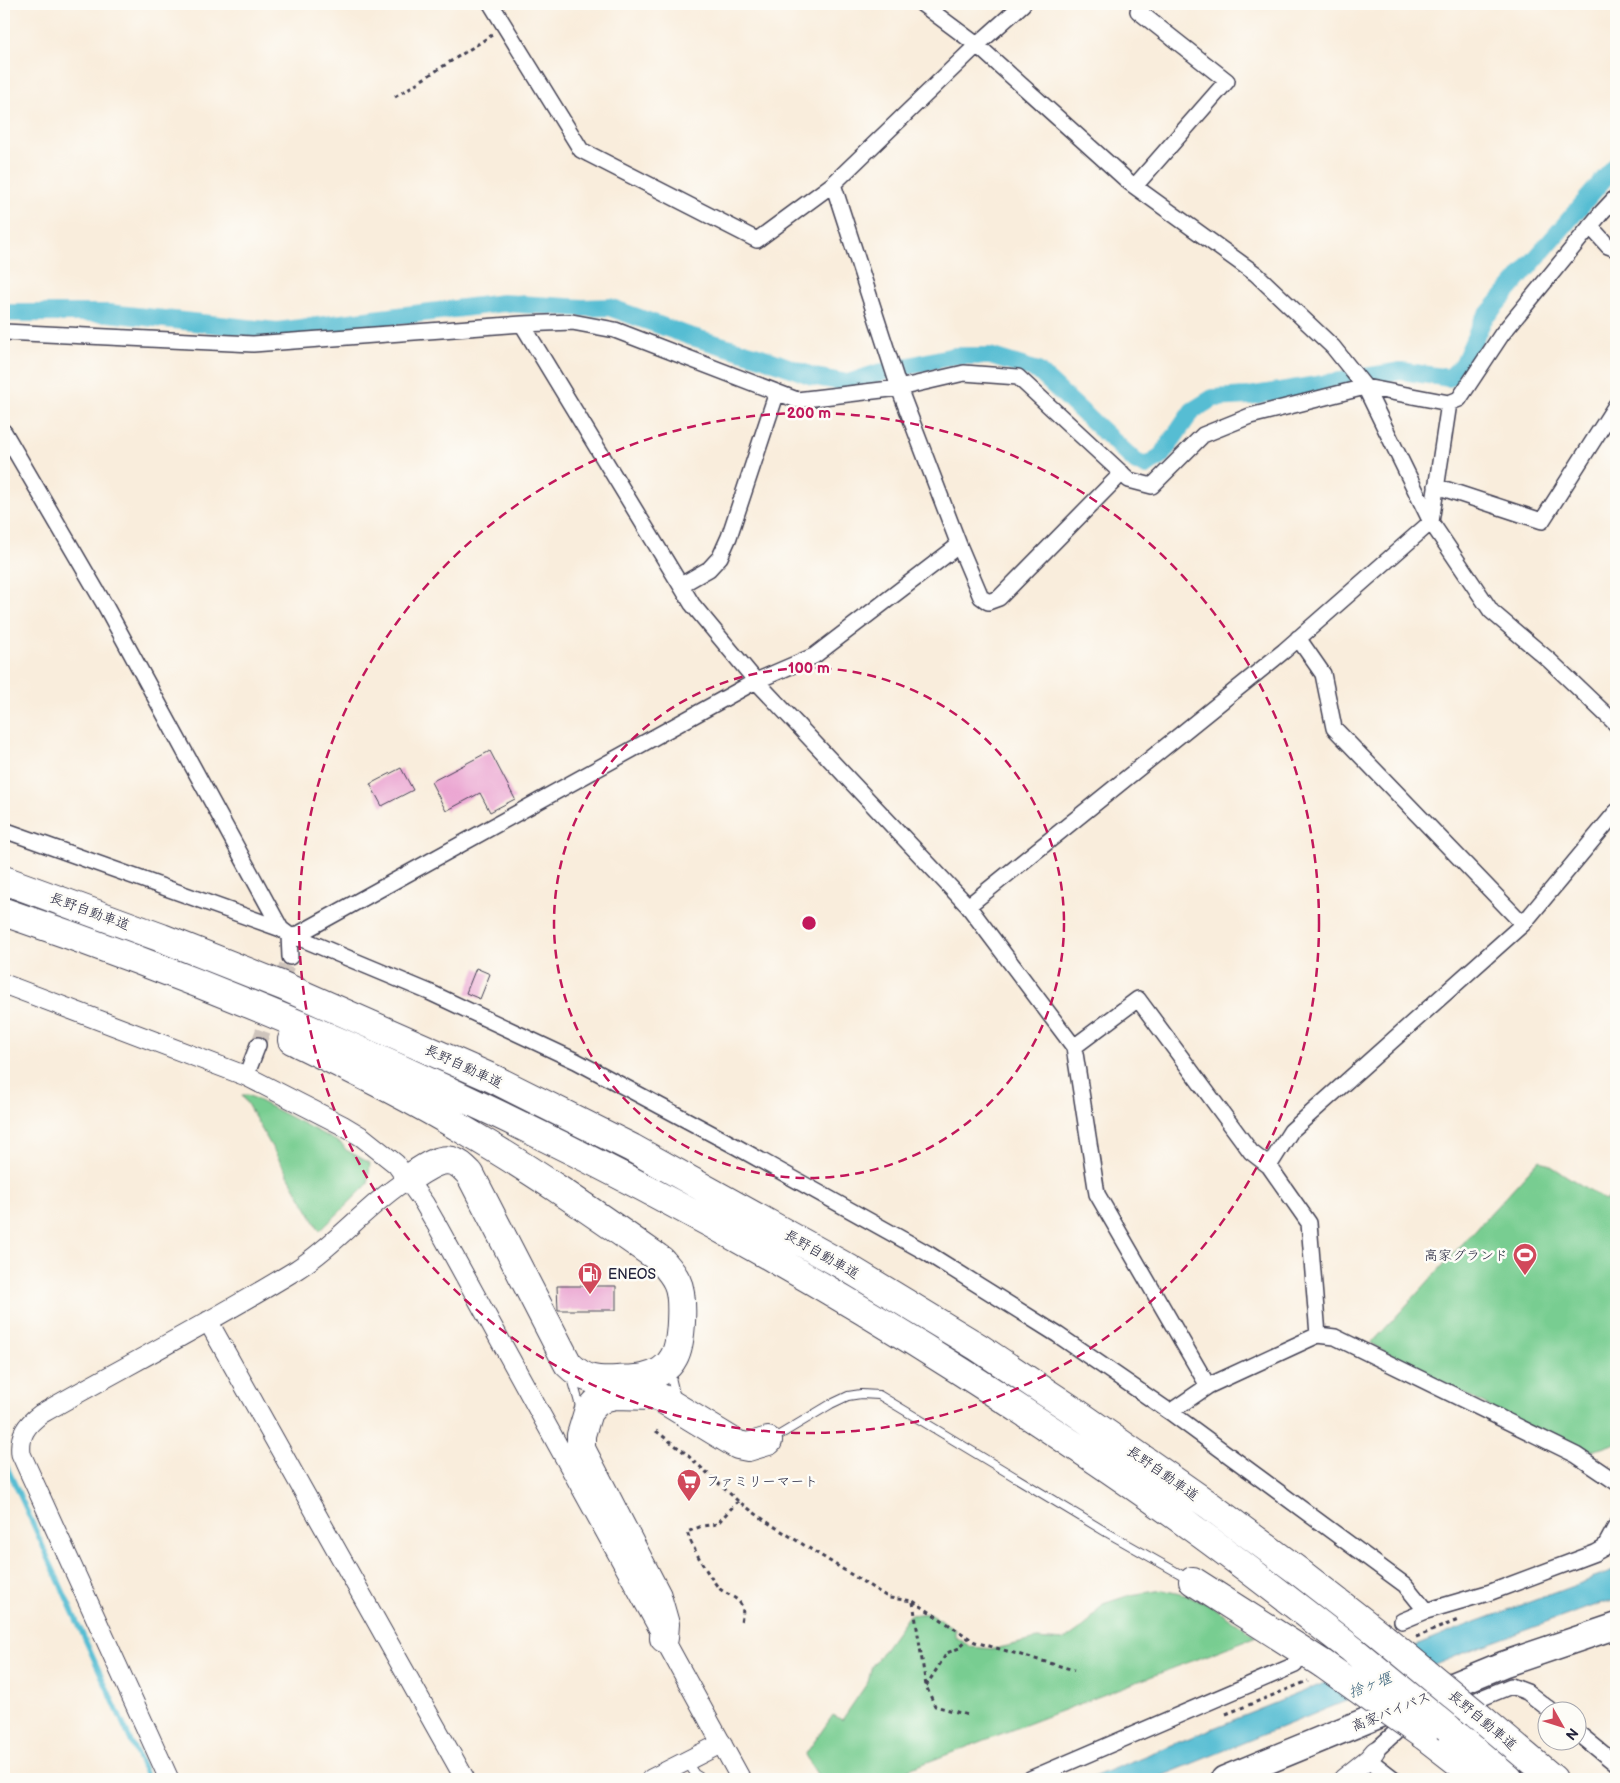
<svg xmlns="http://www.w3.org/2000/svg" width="1620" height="1783" font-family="'Balsamiq Sans','Klee One',sans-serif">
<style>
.green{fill:#78cd91;stroke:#4d7866}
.water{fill:#56bdd3;stroke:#3c7087}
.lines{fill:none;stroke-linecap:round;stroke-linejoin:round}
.stream{stroke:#56bdd3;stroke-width:5}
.canal{stroke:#56bdd3;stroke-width:18}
.building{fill:#eba6d2}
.minor-tunnel{stroke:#cec4bc;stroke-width:15;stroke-dasharray:15 8;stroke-linecap:butt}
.service-casing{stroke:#424053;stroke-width:10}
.minor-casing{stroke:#424053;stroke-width:18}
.tertiary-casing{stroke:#424053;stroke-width:21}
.trunk-casing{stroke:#424053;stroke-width:28}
.motorway-casing{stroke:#424053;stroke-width:30}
.path{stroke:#424053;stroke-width:3;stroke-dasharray:4 4;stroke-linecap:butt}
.service{stroke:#fff;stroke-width:8}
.minor{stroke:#fff;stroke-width:15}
.tertiary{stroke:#fff;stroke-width:19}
.trunk{stroke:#fff;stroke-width:25}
.motorway{stroke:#fff;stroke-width:28}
.motorway-bridge-casing{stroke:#424053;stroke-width:30;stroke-linecap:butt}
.motorway-bridge{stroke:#fff;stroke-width:28}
.ring{fill:none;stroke:#c2185b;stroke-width:2.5;stroke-dasharray:9 6}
.labels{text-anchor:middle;stroke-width:5;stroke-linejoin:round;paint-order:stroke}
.street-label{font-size:14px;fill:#22223b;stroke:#fdfcf7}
.poi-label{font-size:14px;fill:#22223b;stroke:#fdfcf7;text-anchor:start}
.water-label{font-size:15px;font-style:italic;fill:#376078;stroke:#fdfcf7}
.centre{fill:#c2185b;stroke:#fdfcf7;stroke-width:2.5}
.ring-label{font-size:15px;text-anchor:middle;font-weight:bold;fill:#c2185b;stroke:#fdfcf7;stroke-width:5;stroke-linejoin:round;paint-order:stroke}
</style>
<rect width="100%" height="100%" fill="#fdfcf7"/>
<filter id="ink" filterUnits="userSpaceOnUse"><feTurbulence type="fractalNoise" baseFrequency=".02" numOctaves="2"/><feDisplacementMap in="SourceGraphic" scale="10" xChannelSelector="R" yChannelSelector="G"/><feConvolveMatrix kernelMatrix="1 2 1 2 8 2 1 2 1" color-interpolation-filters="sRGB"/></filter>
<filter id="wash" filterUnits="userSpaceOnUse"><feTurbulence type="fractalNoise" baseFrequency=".0096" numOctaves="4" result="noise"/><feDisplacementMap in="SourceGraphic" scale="20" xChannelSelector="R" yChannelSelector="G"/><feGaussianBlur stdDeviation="1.12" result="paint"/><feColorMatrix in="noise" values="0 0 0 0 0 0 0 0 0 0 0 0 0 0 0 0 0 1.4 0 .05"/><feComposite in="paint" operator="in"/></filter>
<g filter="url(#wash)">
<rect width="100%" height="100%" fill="#f9eddc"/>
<path class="green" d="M242,1095H248L342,1144L346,1150L370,1163L368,1184L320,1231Z
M1540,1159L1606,1201L1616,1184V1443L1587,1453L1548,1438L1371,1344Z
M1163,1590L1189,1596L1209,1604L1257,1636L883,1779H820L805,1755L833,1715L842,1720L868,1682L872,1666L909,1615L929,1613L955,1629V1637L971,1647L995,1649L1037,1639L1063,1641L1087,1624L1103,1604L1130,1595Z"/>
<path class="water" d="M1616,1570V1600L1606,1603H1601L1469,1651L1154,1779H1088L1465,1626Z"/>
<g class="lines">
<path class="stream" d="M4,1460L148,1779"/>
<path class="canal" d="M4,313H108L277,331L503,303L583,308L609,307L689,336L761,357L815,377L848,383L878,373L954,356H990L1038,371L1136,462L1146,466L1161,456L1192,411L1213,398L1249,396L1401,371L1449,378L1463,365L1483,320L1616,165"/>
</g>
<g id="blocks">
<path class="building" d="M490,751L515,799L490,812L480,793L446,811L431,782Z
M401,768L413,790L382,806L370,784Z
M476,968L490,974L480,999L466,993Z
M557,1286H616V1310H558Z"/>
</g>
</g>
<g filter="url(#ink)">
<use href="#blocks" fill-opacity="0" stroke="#424053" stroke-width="1"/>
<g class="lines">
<path class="minor-tunnel" d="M258,1045L290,957"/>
<defs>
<path id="service" d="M670,1373L676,1398
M572,1378L581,1410
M771,1440L831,1404L848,1396L861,1394L879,1395L1106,1532L1189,1579
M686,1761L695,1774L703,1779"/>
<path id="minor" d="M491,4L581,150L757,240L833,184
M922,4L977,45L1130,183L1256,274L1333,347L1365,387L1431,522L1491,611L1550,661L1616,724
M1135,186L1227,81L1138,11L1144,4
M1590,226L1608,246L1616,249
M522,324L692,604L756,681L968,906L1074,1047L1097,1194L1208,1386
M4,332L253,344L522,324L572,322L615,330L797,400L899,388L964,373L1018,377L1129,480L1152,486L1203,435L1250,416L1365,387L1449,403L1459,399L1502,334L1602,212L1616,197
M4,432L106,607L281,929
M1436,486L1542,521L1616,405
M959,545L981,597L988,602L999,598L1122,473
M681,585L709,569L720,557L729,537L777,392
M1298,638L1323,674L1334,728L1523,924
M4,830L281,929L289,935L295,936L429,992L576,1061L735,1146L927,1253L1058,1335L1170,1412L1405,1585L1426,1611L1491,1592L1595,1553L1604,1548L1616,1526
M968,906L1284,651L1431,522L1449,403
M289,935L290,957
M295,936L756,681L814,656L959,545L899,388L833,184L977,45L1023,4
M1074,1047L1138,999L1251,1152L1269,1166L1309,1223L1318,1335
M246,1076L258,1045
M1269,1166L1291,1131L1523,924L1616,812
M1170,1412L1208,1386L1318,1335L1335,1337L1576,1455L1616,1482
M1402,1621L1426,1611
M1462,1706L1511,1686L1527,1692L1550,1710
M1578,1733L1616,1764
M1375,1751L1397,1731L1412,1725
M1368,1759L1394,1779
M1030,1779L1295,1665"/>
<path id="tertiary" d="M4,984L246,1076L342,1125L362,1137L396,1164L424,1203L439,1229L741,1779
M208,1321L465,1779
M169,1779L21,1454C19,1435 26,1425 41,1414C126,1366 213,1321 296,1270C337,1244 367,1205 408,1179
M651,1779L722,1743
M1343,1779L1368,1759L1375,1751"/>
<path id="trunk" d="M1224,1779L1504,1664L1616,1626"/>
<path id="motorway" d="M4,880L162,938L283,986L494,1079L632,1148L848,1268L978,1347L1074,1411L1209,1505L1298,1571L1384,1638
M4,912C338,1026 664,1182 962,1372C1040,1422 1119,1474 1194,1529C1248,1568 1301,1610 1354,1651
M292,1040C351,1069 411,1098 467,1132C534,1171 598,1216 661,1260C667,1267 673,1273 677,1282C684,1296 682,1343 674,1357C671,1363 666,1368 661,1371C648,1380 632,1379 617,1380C595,1381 584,1380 568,1364L470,1174C466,1170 461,1164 455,1162C440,1155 420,1171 408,1179
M1193,1581L1323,1664
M664,1638L665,1624L657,1596L581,1449V1435L588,1412L596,1403L606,1397L615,1395L653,1396L661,1398L738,1445L748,1447L768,1441
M1476,1714L1553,1779
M1448,1728L1508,1779
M1423,1735L1480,1779"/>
</defs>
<use href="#service" class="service-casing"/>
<use href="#minor" class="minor-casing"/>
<use href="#tertiary" class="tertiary-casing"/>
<use href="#trunk" class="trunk-casing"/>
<use href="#motorway" class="motorway-casing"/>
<path class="path" d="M395,97L492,35
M656,1431L684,1452L738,1501L767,1522L889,1598L913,1601L975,1642L1074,1670
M738,1501L717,1524L702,1526L687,1532C692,1547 708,1575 718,1587C724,1594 734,1595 740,1603C745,1610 742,1617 740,1625
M913,1602L926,1686L935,1706L968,1715
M1416,1637L1458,1620
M926,1686L947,1653L959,1648L968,1638
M1226,1714L1308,1681"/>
<use href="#service" class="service"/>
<use href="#minor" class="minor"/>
<use href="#tertiary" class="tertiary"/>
<use href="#trunk" class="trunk"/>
<use href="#motorway" class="motorway"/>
<defs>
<path id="motorway-bridge" d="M1384,1638L1476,1714
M1354,1651L1448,1728
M1323,1664L1423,1735"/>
</defs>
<use href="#motorway-bridge" class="motorway-bridge-casing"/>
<use href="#motorway-bridge" class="motorway-bridge"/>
</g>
</g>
<g class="ring">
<circle cx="809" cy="923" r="255"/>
<circle cx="809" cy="923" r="510"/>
</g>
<defs>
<symbol id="stadium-pin" viewBox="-11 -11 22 30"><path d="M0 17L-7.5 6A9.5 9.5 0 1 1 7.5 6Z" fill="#d1495b" stroke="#fdfcf7"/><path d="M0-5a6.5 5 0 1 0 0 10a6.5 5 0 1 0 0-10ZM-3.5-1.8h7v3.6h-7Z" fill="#fff"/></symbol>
<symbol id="fuel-pin" viewBox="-11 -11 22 30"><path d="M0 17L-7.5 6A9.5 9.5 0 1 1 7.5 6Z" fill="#d1495b" stroke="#fdfcf7"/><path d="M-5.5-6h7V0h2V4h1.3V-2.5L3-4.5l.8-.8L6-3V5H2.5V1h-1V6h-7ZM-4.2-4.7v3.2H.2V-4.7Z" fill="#fff"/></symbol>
<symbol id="supermarket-pin" viewBox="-11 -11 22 30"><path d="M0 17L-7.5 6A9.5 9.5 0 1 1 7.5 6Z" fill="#d1495b" stroke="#fdfcf7"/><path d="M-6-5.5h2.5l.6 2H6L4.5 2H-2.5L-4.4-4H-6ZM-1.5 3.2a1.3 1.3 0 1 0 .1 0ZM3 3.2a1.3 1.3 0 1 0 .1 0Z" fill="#fff"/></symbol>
</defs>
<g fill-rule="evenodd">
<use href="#stadium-pin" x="1511" y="1241" width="28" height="38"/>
<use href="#fuel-pin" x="576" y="1260" width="28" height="38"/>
<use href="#supermarket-pin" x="675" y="1467" width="28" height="38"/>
</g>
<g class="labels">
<g class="street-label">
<text transform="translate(90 911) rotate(20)" y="5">長野自動車道</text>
<text transform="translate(464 1066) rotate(25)" y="5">長野自動車道</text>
<text transform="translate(822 1254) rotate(30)" y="5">長野自動車道</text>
<text transform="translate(1163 1473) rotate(35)" y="5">長野自動車道</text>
<text transform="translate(1391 1711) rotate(-22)" y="5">高家バイパス</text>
<text transform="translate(1483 1720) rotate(40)" y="5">長野自動車道</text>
</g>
<g class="poi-label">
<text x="1508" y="1260" text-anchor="end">高家グランド</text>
<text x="608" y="1279">ENEOS</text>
<text x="706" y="1486">ファミリーマート</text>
</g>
<g class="water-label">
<text transform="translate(1370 1685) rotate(-21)" y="5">捨ヶ堰</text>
</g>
</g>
<circle cx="809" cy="923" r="8" class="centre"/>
<g class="ring-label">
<text x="809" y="418">200 m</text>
<text x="809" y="673">100 m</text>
</g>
<rect width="1620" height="1783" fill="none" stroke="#fdfcf7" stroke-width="20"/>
<g transform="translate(1562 1726) rotate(129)"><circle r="24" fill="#fdfcf7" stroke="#a5a5ac"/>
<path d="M0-4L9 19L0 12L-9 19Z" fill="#d1495b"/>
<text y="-8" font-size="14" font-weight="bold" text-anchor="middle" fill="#22223b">N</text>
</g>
</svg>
